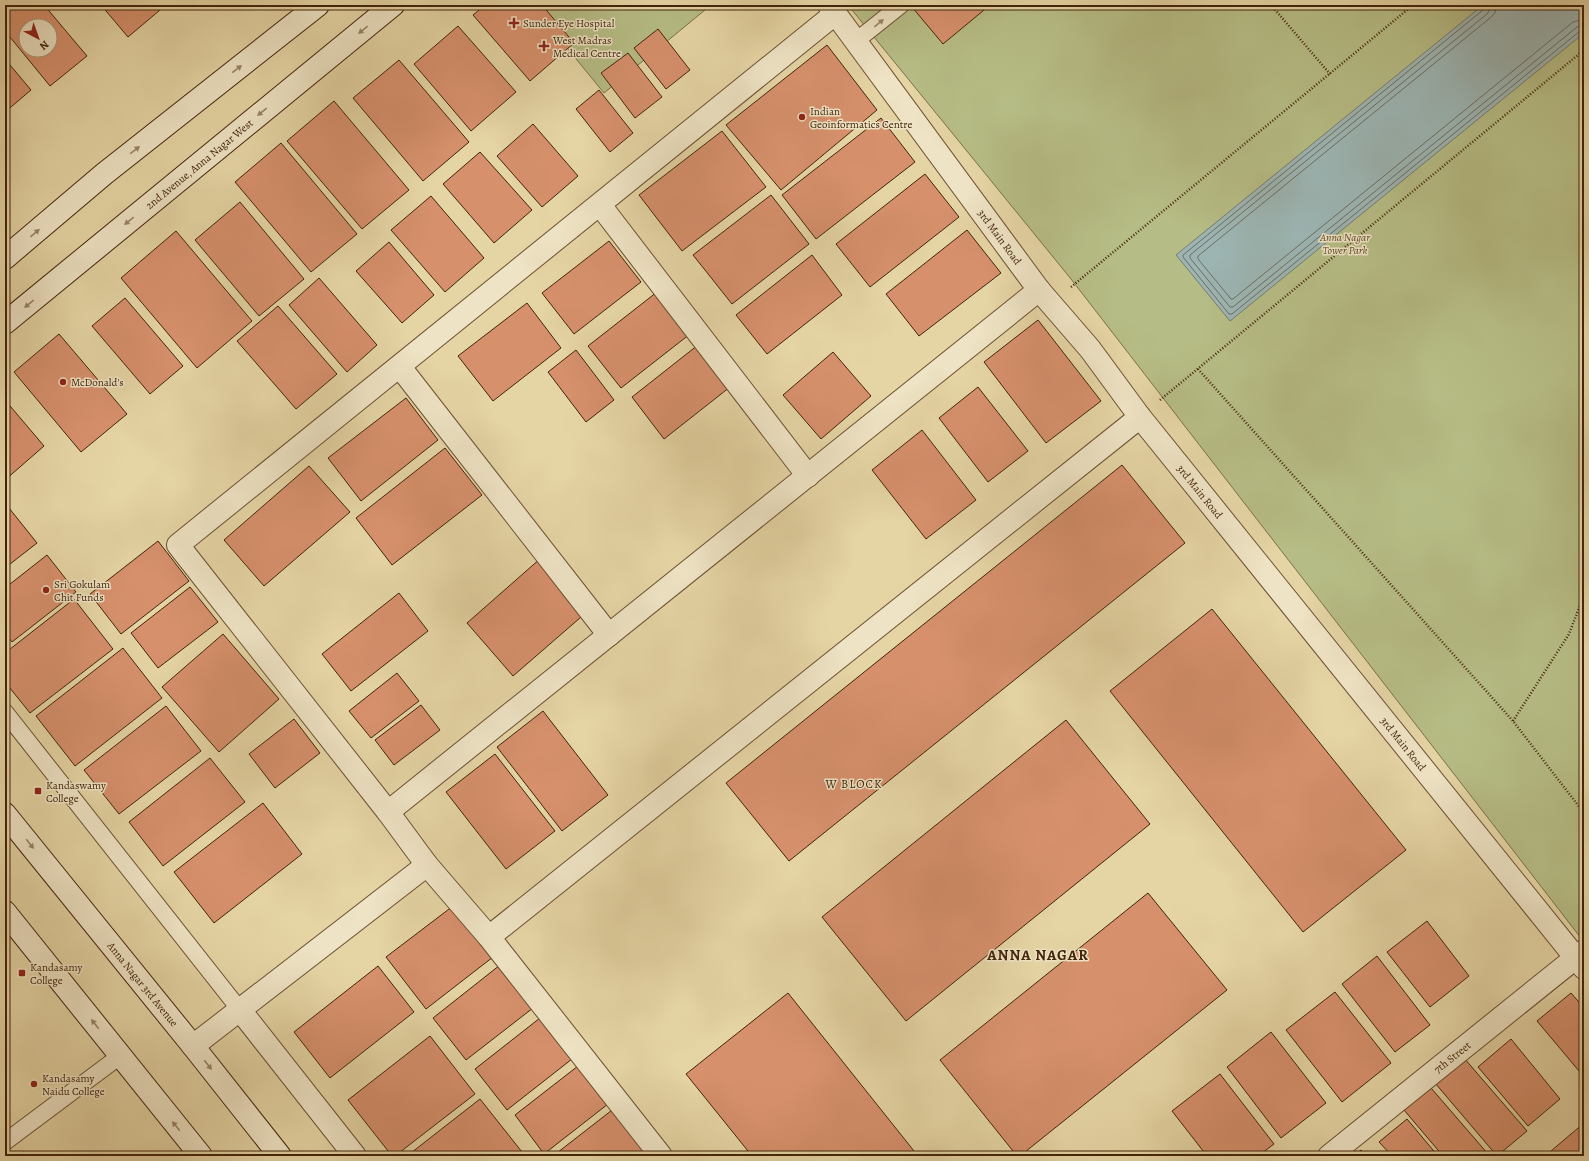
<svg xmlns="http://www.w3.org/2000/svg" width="1589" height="1161" font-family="Alegreya,serif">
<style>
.green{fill:#b6bc85;stroke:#7c7048}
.water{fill:#9cb5b3;stroke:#787b70}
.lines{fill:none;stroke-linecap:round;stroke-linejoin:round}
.shore{stroke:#6f6c5f;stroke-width:1}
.building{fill:#d6906c;stroke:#42240b;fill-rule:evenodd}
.service-casing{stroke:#6b5031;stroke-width:18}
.minor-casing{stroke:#6b5031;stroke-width:24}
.secondary-casing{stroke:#42240b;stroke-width:24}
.path{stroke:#42240b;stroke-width:2.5;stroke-dasharray:1 2;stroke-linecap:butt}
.service{stroke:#eee3c4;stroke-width:16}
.minor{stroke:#eee3c4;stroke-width:22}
.secondary{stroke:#eee3c4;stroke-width:22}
.oneway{fill:#988468}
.poi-dot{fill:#8f2418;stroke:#eee3c4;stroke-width:1.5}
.labels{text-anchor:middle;stroke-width:3;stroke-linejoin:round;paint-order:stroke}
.poi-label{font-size:11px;fill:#42240b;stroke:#eee3c4;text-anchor:start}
.street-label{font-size:11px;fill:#42240b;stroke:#eee3c4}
.park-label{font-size:11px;font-style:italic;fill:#5f4a2a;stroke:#eee3c4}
.neighbourhood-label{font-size:12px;letter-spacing:1px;fill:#42240b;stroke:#eee3c4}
.district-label{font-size:15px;font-weight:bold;letter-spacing:1px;fill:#42240b;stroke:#eee3c4}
</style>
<rect width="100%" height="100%" fill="#e5d4a4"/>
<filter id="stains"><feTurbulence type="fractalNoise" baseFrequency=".005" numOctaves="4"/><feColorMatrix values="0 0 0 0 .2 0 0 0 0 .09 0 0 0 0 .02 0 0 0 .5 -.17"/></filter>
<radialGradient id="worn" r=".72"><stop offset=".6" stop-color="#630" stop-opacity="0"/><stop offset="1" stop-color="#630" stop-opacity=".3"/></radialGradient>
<path class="green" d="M532,5H711L604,93Z
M848,5H1584V942L1071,279Z"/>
<path class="water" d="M1483,5H1584V33L1230,321L1176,255Z"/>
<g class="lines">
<path class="shore" d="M1485,5L1483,10L1183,255V257L1229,314H1232L1580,31L1584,30
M1490,5V9L1487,14L1190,255V258L1230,307H1233L1577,27L1584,25
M1496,5L1495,13L1490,18L1198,256V259L1231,299H1233L1573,22L1584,19"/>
</g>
<path class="building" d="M5,5H44L87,56L50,86L5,31ZM26,26H50V50H26Z
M101,5H155L160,10L128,37Z
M485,5H542L574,43L530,81L473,15Z
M915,5H990L943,44L912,7Z
M458,26L516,92L471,131L414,64Z
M658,29L690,70L666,89L634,48Z
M827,45L877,110L781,190L726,125Z
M628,53L662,97L635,118L601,73Z
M5,59L31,90L5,112Z
M399,60L469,142L423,181L353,98Z
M599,90L633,133L610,152L576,109Z
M334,101L409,190L362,229L287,141Z
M881,118L915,162L816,239L782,195Z
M533,124L578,176L542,207L497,156Z
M722,131L766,187L682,251L639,195Z
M281,143L357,234L311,272L235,182Z
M480,152L532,210L494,243L443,184Z
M925,174L959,217L870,287L836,244Z
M771,195L809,244L732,304L693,255Z
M431,196L484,258L445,292L391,230Z
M240,202L304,279L259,316L195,240Z
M967,230L1001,273L919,336L886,294Z
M176,231L252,321L197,368L121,278Z
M609,241L641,282L574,334L542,293Z
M389,242L434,295L402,323L356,271Z
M812,255L842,295L767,354L736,315Z
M319,278L377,345L347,372L289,305Z
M657,292L690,334L621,388L588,346Z
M125,298L183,366L150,394L92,326Z
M527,303L561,348L493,401L458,356Z
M278,306L337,374L296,409L237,341Z
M1038,320L1101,401L1046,443L984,362Z
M59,334L127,414L81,452L14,372Z
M698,345L730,387L664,439L632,397Z
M576,350L614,400L586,422L548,372Z
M833,352L871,396L821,439L783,395Z
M978,387L1028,451L988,482L939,418Z
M406,398L438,440L361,501L328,458Z
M5,400L44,446L5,480Z
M922,430L976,500L926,539L872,470Z
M445,448L482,495L392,565L356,518Z
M1122,465L1185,543L789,861L726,783Z
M309,466L350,512L264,586L224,540Z
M5,503L37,543L5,568Z
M158,541L189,581L121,634L90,594Z
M47,555L76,592L12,642L5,633V588Z
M541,558L588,611L513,676L467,623Z
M190,587L218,622L158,668L131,633Z
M399,593L428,631L351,691L322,654Z
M74,599L113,649L30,713L5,682V653Z
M1212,609L1406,850L1303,932L1110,691Z
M223,634L279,699L219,752L162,687Z
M123,648L162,698L75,766L36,716Z
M397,673L419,701L371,738L349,711Z
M421,705L440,730L394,765L375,740Z
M166,706L201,751L119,814L84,770Z
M543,711L608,795L562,831L497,747Z
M294,719L320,753L275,788L249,754Z
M1066,720L1150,824L906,1021L822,917Z
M495,754L555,831L506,869L446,792Z
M210,758L245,802L163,866L129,822Z
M263,803L302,854L214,923L174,872Z
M1148,893L1227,990L1020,1156H1017L940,1060Z
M453,906L493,957L426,1009L386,957Z
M1427,921L1469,976L1430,1007L1387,952Z
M1377,956L1430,1025L1395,1052L1342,984Z
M500,965L533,1008L466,1060L433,1018Z
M378,966L414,1012L330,1078L294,1032Z
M1335,992L1391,1063L1342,1102L1286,1030Z
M788,993L918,1156H752L686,1074Z
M1571,993L1584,1008V1077L1537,1021Z
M540,1018L572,1059L507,1110L475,1069Z
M1271,1032L1326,1103L1281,1138L1227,1067Z
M430,1036L475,1094L395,1156H392L348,1100Z
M1511,1039L1560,1099L1528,1126L1478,1067Z
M1464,1058L1527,1131L1497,1156L1435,1083Z
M578,1066L608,1104L544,1154L515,1115Z
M1220,1074L1274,1144L1258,1156H1207L1172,1111Z
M1431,1088L1488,1154L1486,1156H1443L1404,1110Z
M480,1099L522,1152L517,1156H407Z
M616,1107L649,1150L641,1156H553Z
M1407,1119L1438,1156H1392L1379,1142Z
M1584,1123V1156H1555L1551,1151Z
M1361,1150L1366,1156H1353Z"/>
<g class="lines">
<defs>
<path id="service" d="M856,41L901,5
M5,712L240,1010
M5,1142L120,1056"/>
<g id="minor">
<path id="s1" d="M829,5L1039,290L1090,349L1140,417L1584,968"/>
<path d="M600,205L808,476"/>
<path d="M400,367L609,635"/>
<path d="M388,812L1039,290"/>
<path d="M489,937L1140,417"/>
<path d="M240,1010L355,1156"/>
<path d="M193,1046L427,865"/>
<path d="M661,1156L489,937L427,865L388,812L178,545L836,13"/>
<path id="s2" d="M1329,1156L1584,951"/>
</g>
<g id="secondary">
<path d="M5,258L104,174L318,5"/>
<path id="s3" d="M5,323L393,5"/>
<path id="s4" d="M5,814L193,1046L280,1156"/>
<path d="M5,912L201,1156"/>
</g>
</defs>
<use href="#service" class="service-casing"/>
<use href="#minor" class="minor-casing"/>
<use href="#secondary" class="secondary-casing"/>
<path class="path" d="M1271,5L1330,74
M1071,287L1413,5
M1198,369L1513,721L1584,813
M1160,400L1584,50
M1513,721L1569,634L1584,595"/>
<use href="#service" class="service"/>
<use href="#minor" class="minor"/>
<use href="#secondary" class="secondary"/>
</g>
<defs><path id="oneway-solid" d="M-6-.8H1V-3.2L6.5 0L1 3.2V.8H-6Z"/></defs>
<g class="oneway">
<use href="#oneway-solid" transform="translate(879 23) rotate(-39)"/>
<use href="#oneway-solid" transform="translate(363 30) rotate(141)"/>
<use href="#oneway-solid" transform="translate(237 69) rotate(-38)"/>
<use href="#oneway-solid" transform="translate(262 112) rotate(141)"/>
<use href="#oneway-solid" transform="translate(135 150) rotate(-38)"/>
<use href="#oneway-solid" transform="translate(129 221) rotate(141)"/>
<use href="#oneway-solid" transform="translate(35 233) rotate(-40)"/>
<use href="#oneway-solid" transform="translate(29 304) rotate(141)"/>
<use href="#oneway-solid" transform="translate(30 844) rotate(51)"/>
<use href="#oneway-solid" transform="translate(95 1024) rotate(-129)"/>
<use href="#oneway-solid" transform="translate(208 1065) rotate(52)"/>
<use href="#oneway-solid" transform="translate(176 1126) rotate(-129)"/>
</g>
<g class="poi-dot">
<path d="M512 17h4v4h4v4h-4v4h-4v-4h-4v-4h4z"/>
<path d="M542 40h4v4h4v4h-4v4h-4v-4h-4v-4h4z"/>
<circle cx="802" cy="117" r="4"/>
<circle cx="63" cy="382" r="4"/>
<circle cx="46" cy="590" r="4"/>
<rect x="34" y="787" width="8" height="8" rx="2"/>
<rect x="18" y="969" width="8" height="8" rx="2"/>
<circle cx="34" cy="1084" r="4"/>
</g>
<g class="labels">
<g class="poi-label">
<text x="523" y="27">Sunder Eye Hospital</text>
<text x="553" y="44">West Madras<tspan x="553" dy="13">Medical Centre</tspan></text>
<text x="810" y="115">Indian<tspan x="810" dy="13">Geoinformatics Centre</tspan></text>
<text x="71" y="386">McDonald's</text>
<text x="54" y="588">Sri Gokulam<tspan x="54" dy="13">Chit Funds</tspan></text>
<text x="46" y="789">Kandaswamy<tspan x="46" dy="13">College</tspan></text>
<text x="30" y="971">Kandasamy<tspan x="30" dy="13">College</tspan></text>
<text x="42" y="1082">Kandasamy<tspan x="42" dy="13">Naidu College</tspan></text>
</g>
<g class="street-label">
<text dy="4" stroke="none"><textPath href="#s3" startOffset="251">2nd Avenue, Anna Nagar West</textPath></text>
<text dy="4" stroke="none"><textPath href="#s1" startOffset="288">3rd Main Road</textPath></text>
<text dy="4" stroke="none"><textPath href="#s1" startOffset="612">3rd Main Road</textPath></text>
<text dy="4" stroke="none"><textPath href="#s1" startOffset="936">3rd Main Road</textPath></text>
<text dy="4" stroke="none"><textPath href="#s4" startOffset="219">Anna Nagar 3rd Avenue</textPath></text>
<text dy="4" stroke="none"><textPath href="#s2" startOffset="158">7th Street</textPath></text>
</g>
<g class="park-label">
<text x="1345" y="241">Anna Nagar<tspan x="1345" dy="13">Tower Park</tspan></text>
</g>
<g class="neighbourhood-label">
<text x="854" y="788">W BLOCK</text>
</g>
<g class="district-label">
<text x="1038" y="960">ANNA NAGAR</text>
</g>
</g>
<rect width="1589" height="1161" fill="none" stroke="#e5d4a4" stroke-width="20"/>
<rect x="6" y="6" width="1577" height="1149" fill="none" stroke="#42240b" stroke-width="2"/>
<rect x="10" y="10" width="1569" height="1141" fill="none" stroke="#42240b"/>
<g transform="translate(38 38) rotate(139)"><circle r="19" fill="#eee3c4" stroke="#a9977a"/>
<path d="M0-3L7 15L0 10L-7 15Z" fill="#8f2418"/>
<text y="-6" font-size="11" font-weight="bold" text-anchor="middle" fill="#42240b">N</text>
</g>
<rect width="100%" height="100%" filter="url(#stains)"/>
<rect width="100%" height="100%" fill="url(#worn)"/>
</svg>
